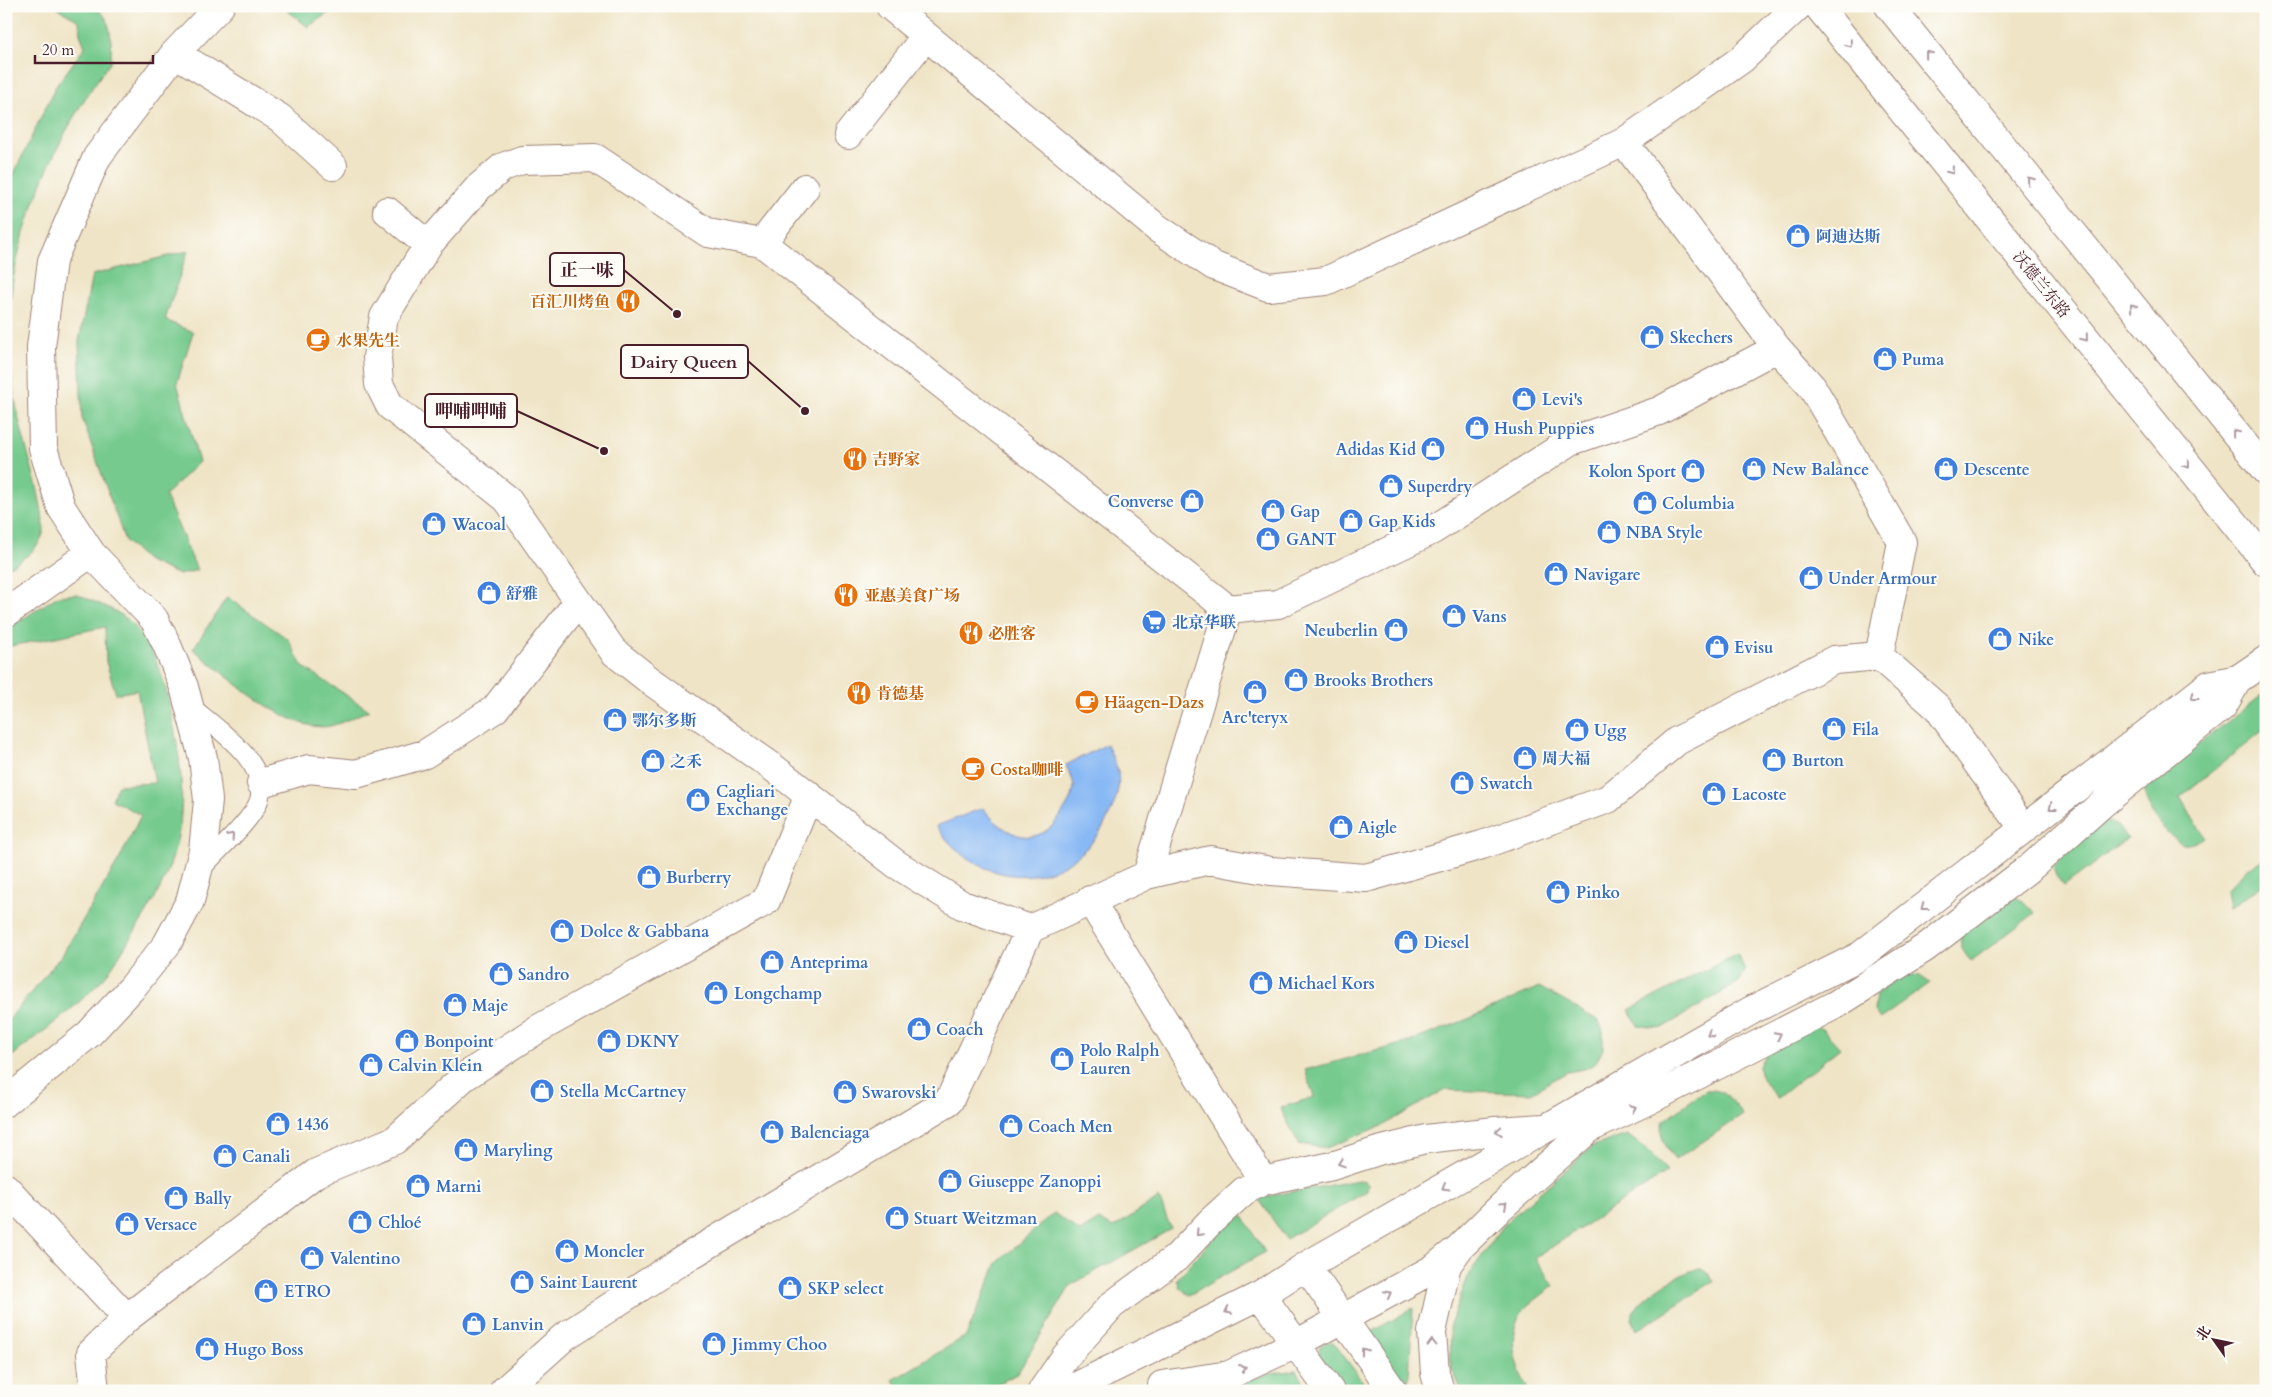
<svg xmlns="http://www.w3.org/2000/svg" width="2272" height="1397" font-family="Cardo,'Noto Serif SC',serif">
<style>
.green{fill:#76ca8e;stroke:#60745c}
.water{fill:#89b9f4;stroke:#6a6c90}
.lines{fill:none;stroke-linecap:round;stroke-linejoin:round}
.lane-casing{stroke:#9c8278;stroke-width:20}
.street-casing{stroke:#9c8278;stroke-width:30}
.secondary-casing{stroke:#9c8278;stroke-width:30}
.lane{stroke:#fff;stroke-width:18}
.street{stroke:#fff;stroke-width:28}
.secondary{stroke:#fff;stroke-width:28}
.oneway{stroke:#ae9aa0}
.labels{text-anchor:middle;stroke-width:4;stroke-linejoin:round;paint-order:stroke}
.shop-label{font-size:16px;font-weight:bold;fill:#366cbe;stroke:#fdfcf7;text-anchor:start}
.street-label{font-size:16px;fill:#4a1f2b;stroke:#fdfcf7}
.food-label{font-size:16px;font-weight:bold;fill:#c56008;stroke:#fdfcf7;text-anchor:start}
.leader{fill:none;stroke:#4a1f2b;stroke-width:2}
.callout-dot{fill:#4a1f2b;stroke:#fdfcf7;stroke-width:2}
.callout{fill:#fdfcf7;stroke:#4a1f2b;stroke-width:2}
.callout-label{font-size:18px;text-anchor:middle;font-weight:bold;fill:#4a1f2b}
</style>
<rect width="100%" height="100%" fill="#fdfcf7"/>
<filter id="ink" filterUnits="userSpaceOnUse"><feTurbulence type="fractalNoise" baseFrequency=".02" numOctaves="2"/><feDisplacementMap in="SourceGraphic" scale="10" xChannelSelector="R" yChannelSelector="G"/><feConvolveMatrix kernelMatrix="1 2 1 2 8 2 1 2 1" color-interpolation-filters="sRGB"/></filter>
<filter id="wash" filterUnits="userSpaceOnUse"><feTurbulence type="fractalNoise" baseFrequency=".0096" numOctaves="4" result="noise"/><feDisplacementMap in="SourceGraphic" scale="20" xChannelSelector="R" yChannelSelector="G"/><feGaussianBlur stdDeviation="1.12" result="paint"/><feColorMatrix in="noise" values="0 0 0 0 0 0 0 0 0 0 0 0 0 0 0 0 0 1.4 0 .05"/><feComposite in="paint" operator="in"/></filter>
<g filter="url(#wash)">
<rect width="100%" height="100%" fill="#efe4c6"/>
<path class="green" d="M54,6C65,6 83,3 93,7C114,15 111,44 111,62C59,127 13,233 9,316C7,344 11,373 15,400C22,443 41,486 44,530C40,550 23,559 6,569V507L12,499L6,497V190L56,86L85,47L80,34L79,21Z
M282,6H338L308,27Z
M188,251L165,320L193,332L177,383L199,462L165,495L197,570L179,575L146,560L125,541L82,418L79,341L92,275Z
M77,594C90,600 103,605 115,611C153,632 166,683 173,722C191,815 183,861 129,940C120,954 111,971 99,983C71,1012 37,1036 6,1061V1023L62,955L119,860L141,815L112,800L118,785L155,783L137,690L116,694L106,662L105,627L6,647V630L58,596Z
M227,597L288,639L302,666L369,710C357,715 343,723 330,726C291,735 223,673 193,649Z
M2266,692V728L2180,797L2204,837C2198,841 2191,845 2183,844C2171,842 2143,804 2145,792C2146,787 2151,783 2154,779Z
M2107,821L2117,826L2128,838L2064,886L2056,876L2053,866L2095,823Z
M2266,858V883L2229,908L2226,891L2247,868Z
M2014,896L2023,901L2035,913L1971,961C1963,952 1958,945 1962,933Z
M1737,954L1745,970L1740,981L1733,986L1662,1028L1638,1026L1629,1010Z
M1903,973L1920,976L1930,983L1880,1019L1874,1011L1876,994Z
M1539,987L1599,1021L1603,1031V1049L1595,1064L1584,1069L1567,1072L1531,1093L1444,1090L1384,1125L1326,1148L1299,1144L1280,1108L1314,1097L1305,1070L1409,1042L1468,1019Z
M1814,1024L1823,1030L1840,1048L1777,1098C1771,1090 1759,1079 1759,1068C1760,1051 1801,1032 1814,1024Z
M1706,1090C1727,1089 1731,1100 1743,1115L1675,1160C1667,1147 1657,1136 1663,1121Z
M1627,1135L1649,1151L1667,1172L1535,1258L1554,1286C1546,1292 1537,1298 1529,1305C1503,1328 1514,1365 1529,1391H1462L1451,1368L1450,1324L1469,1274L1506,1222L1593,1146Z
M1359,1180L1365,1181L1368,1185L1367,1191L1286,1239L1258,1198Z
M1159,1198L1171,1229L1071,1285L1017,1374L983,1391H900L893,1380L966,1336L997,1263L1054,1213L1080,1232L1099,1220L1113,1228Z
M1239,1210L1265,1252L1189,1295L1180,1288L1177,1279Z
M1700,1268L1707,1272L1714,1281L1637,1330L1631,1319C1636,1297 1678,1274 1700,1268Z
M1413,1308L1408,1391H1407L1370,1333Z
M1328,1341L1334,1343L1370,1391H1345L1319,1355L1320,1346Z
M1296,1370L1310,1391H1260L1240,1383L1269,1374Z"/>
<path class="water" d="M1107,744C1110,753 1117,764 1118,773C1121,791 1112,812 1103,827C1061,895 979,889 936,826L983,808C1006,837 1037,851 1061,815C1066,807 1073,797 1074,787C1074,780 1068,771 1066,765Z"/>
</g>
<g filter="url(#ink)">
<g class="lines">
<defs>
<path id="lane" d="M189,705C215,727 276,767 257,805C248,824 217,851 202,868"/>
<path id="street" d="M890,6L1157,228L1214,266L1268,287L1326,281L1624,142L1742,59L1798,6
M175,53L280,118L333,166
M848,135L926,36
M1624,142L1777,348
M387,211L428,245
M762,243L805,188
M6,613L91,553
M261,783L309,769L356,774L425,754L495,709L578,602
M1147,875L1228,609L1278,604L1433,530L1571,441L1659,411L1777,348L1812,387L1902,542L1879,656
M1090,900L1263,1181
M1030,929L962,905L896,864L771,766L648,679L614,652L507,499L390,406L379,384L377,357L384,317L428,245L479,187L503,167L522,160L595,158L708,233L762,243L1228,609
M6,1102L89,1034L131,989L167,944L190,901L203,851L208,800L203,758L184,687L167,645L154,619L91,553L61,507L43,448L41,347L52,261L97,157L175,53L220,6
M6,1188L127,1318
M1306,1266L1393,1391
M1261,1295L1330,1391
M1162,1385L1229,1375L1296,1344L1433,1269L1455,1251
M95,1391L91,1353L127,1318L316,1173L395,1140L464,1077L538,1029L766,901L809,795
M504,1391L564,1337L679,1262L949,1101L1030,929L1147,875L1210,860L1271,871L1366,878L1482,845L1608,799L1677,741L1834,660L1879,656L1938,708L2024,829
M1042,1391L1066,1356L1112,1305L1176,1258L1210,1222L1244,1191L1263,1181L1332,1166L1378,1151L1426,1139L1495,1131L1544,1128
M1067,1391L1261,1295L1306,1266L1752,1010L1860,956L2209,685L2238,679L2266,660
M1440,1391L1435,1373L1432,1332L1447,1265L1460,1247L1501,1207L1590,1128L1649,1100L1835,1005L1925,948L2032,866L2103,803L2223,706L2238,679"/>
<path id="secondary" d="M1818,6L2266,562
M1889,6L2266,471"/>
</defs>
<use href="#lane" class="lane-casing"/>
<use href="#street" class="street-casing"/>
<use href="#secondary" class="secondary-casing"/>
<use href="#lane" class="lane"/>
<use href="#street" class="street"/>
<use href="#secondary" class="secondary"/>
</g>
<defs><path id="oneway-chevron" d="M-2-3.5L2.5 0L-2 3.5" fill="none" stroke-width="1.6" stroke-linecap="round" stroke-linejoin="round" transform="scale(1.25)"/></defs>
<g class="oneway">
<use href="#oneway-chevron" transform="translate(1849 44) rotate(51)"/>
<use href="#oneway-chevron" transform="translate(1928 54) rotate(-129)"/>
<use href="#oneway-chevron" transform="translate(1951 171) rotate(51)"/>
<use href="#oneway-chevron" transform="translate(2030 180) rotate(-129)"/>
<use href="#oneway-chevron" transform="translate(2133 307) rotate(-129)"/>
<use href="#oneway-chevron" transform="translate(2085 338) rotate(51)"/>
<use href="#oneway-chevron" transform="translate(2235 433) rotate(-129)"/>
<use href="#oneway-chevron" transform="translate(2187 465) rotate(51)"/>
<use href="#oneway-chevron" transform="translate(2194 697) rotate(142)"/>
<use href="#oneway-chevron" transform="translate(2052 807) rotate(142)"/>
<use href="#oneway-chevron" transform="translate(231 836) rotate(-48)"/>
<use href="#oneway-chevron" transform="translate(1924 907) rotate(142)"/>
<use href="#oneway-chevron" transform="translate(1710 1034) rotate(150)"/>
<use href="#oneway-chevron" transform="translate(1778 1035) rotate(-27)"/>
<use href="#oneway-chevron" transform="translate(1633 1108) rotate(-25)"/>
<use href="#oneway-chevron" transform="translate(1499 1131) rotate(176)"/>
<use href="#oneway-chevron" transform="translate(1341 1163) rotate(161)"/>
<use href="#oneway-chevron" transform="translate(1445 1187) rotate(150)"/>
<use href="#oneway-chevron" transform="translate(1504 1205) rotate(-42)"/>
<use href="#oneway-chevron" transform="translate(1199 1233) rotate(133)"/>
<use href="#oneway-chevron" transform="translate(1388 1294) rotate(-29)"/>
<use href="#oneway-chevron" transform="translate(1228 1311) rotate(154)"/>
<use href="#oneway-chevron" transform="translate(1432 1343) rotate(-91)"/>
<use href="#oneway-chevron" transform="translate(1364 1351) rotate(-126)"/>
<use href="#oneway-chevron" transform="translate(1243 1368) rotate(-24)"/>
</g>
</g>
<defs>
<symbol id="shop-disc" viewBox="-11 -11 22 22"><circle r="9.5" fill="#3f7fe0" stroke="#fdfcf7"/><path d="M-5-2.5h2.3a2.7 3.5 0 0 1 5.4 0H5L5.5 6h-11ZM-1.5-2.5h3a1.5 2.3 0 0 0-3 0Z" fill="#fff"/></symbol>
<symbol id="restaurant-disc" viewBox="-11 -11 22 22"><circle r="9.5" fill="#e8710a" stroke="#fdfcf7"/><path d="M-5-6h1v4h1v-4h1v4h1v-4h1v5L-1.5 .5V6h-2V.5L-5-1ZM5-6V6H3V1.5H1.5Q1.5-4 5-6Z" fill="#fff"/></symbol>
<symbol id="cafe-disc" viewBox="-11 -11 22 22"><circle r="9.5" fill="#e8710a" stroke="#fdfcf7"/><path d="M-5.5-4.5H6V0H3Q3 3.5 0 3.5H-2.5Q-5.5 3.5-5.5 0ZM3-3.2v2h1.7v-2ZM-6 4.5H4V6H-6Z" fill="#fff"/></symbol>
<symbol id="supermarket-disc" viewBox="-11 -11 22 22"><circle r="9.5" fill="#3f7fe0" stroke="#fdfcf7"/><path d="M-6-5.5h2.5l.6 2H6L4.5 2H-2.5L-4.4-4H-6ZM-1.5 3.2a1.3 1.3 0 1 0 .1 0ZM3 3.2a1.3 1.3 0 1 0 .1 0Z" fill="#fff"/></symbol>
</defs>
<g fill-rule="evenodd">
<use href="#shop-disc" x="1784" y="222" width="28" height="28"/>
<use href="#restaurant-disc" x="614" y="287" width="28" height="28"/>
<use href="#shop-disc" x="1638" y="323" width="28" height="28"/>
<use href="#cafe-disc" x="304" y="326" width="28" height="28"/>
<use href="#shop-disc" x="1871" y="345" width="28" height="28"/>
<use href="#shop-disc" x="1510" y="385" width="28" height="28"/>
<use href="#shop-disc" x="1463" y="414" width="28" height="28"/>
<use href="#shop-disc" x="1419" y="435" width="28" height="28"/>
<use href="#restaurant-disc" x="841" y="445" width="28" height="28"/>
<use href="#shop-disc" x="1740" y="455" width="28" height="28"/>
<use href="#shop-disc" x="1932" y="455" width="28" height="28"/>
<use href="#shop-disc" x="1679" y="457" width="28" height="28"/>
<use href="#shop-disc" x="1377" y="472" width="28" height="28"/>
<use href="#shop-disc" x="1178" y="487" width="28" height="28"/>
<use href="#shop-disc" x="1631" y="489" width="28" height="28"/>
<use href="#shop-disc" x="1259" y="497" width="28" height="28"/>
<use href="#shop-disc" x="1337" y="507" width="28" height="28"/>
<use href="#shop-disc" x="420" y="510" width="28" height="28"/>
<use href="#shop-disc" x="1595" y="518" width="28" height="28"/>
<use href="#shop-disc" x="1254" y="525" width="28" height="28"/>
<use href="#shop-disc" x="1542" y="560" width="28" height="28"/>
<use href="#shop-disc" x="1797" y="564" width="28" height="28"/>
<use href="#shop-disc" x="475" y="579" width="28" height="28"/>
<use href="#restaurant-disc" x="832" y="581" width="28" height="28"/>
<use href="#shop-disc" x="1440" y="602" width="28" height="28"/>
<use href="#supermarket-disc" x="1140" y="608" width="28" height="28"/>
<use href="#shop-disc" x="1382" y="616" width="28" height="28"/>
<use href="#restaurant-disc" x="957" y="619" width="28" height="28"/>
<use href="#shop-disc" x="1986" y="625" width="28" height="28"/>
<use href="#shop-disc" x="1703" y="633" width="28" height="28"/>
<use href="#shop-disc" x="1282" y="666" width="28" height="28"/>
<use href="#shop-disc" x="1241" y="678" width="28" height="28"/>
<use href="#restaurant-disc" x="845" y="679" width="28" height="28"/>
<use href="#cafe-disc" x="1073" y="688" width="28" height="28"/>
<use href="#shop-disc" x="601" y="706" width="28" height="28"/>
<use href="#shop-disc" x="1820" y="715" width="28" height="28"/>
<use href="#shop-disc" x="1563" y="716" width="28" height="28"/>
<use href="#shop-disc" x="1511" y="744" width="28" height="28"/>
<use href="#shop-disc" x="1760" y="746" width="28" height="28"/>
<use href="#shop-disc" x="639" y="747" width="28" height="28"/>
<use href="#cafe-disc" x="959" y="755" width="28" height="28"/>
<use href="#shop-disc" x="1448" y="769" width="28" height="28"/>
<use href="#shop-disc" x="1700" y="780" width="28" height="28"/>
<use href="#shop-disc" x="684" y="786" width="28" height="28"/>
<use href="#shop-disc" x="1327" y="813" width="28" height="28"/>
<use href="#shop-disc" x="635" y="863" width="28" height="28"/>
<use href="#shop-disc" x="1544" y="878" width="28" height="28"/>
<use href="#shop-disc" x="548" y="917" width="28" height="28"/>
<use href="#shop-disc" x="1392" y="928" width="28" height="28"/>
<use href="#shop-disc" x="758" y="948" width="28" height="28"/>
<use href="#shop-disc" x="487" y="960" width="28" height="28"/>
<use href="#shop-disc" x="1247" y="969" width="28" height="28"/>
<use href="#shop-disc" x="702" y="979" width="28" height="28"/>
<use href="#shop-disc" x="441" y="991" width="28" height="28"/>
<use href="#shop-disc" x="905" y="1015" width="28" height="28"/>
<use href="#shop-disc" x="393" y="1027" width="28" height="28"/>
<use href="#shop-disc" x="595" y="1027" width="28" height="28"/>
<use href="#shop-disc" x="1048" y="1045" width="28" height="28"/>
<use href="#shop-disc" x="357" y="1051" width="28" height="28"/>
<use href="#shop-disc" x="528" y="1077" width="28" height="28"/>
<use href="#shop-disc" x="831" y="1078" width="28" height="28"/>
<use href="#shop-disc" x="264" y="1110" width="28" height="28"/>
<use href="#shop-disc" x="997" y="1112" width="28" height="28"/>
<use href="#shop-disc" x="758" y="1118" width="28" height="28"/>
<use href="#shop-disc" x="452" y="1136" width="28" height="28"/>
<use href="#shop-disc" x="211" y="1142" width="28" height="28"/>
<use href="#shop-disc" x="936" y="1167" width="28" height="28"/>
<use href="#shop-disc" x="404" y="1172" width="28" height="28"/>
<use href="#shop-disc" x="162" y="1184" width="28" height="28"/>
<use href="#shop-disc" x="883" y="1204" width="28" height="28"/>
<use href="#shop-disc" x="346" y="1208" width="28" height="28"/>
<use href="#shop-disc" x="113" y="1210" width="28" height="28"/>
<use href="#shop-disc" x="553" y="1237" width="28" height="28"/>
<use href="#shop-disc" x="298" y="1244" width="28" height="28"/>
<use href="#shop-disc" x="508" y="1268" width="28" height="28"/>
<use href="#shop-disc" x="776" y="1274" width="28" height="28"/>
<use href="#shop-disc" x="252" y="1277" width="28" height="28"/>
<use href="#shop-disc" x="460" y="1310" width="28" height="28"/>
<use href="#shop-disc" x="700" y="1330" width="28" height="28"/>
<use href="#shop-disc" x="193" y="1335" width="28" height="28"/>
</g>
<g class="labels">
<g class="shop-label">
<text x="1816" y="242">阿迪达斯</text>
<text x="1670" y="343">Skechers</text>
<text x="1902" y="365">Puma</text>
<text x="1542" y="405">Levi's</text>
<text x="1494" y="434">Hush Puppies</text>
<text x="1416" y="455" text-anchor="end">Adidas Kid</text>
<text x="1772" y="475">New Balance</text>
<text x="1964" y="475">Descente</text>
<text x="1676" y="477" text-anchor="end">Kolon Sport</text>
<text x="1408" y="492">Superdry</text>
<text x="1174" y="507" text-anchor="end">Converse</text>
<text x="1662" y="509">Columbia</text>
<text x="1290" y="517">Gap</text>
<text x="1368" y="527">Gap Kids</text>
<text x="452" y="530">Wacoal</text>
<text x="1626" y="538">NBA Style</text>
<text x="1286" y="545">GANT</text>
<text x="1574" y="580">Navigare</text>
<text x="1828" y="584">Under Armour</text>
<text x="506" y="599">舒雅</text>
<text x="1472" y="622">Vans</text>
<text x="1172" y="628">北京华联</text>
<text x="1378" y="636" text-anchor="end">Neuberlin</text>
<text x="2018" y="645">Nike</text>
<text x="1734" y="653">Evisu</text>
<text x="1314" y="686">Brooks Brothers</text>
<text x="1255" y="723" text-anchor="middle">Arc'teryx</text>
<text x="632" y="726">鄂尔多斯</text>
<text x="1852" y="735">Fila</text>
<text x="1594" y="736">Ugg</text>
<text x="1542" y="764">周大福</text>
<text x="1792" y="766">Burton</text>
<text x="670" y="767">之禾</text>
<text x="1480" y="789">Swatch</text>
<text x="716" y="797">Cagliari<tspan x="716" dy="18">Exchange</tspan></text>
<text x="1732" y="800">Lacoste</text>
<text x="1358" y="833">Aigle</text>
<text x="666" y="883">Burberry</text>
<text x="1576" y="898">Pinko</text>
<text x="580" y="937">Dolce &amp; Gabbana</text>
<text x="1424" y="948">Diesel</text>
<text x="790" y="968">Anteprima</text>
<text x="518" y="980">Sandro</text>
<text x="1278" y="989">Michael Kors</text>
<text x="734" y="999">Longchamp</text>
<text x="472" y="1011">Maje</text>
<text x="936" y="1035">Coach</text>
<text x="424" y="1047">Bonpoint</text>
<text x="626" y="1047">DKNY</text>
<text x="1080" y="1056">Polo Ralph<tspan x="1080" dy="18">Lauren</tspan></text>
<text x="388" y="1071">Calvin Klein</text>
<text x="560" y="1097">Stella McCartney</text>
<text x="862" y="1098">Swarovski</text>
<text x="296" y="1130">1436</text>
<text x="1028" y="1132">Coach Men</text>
<text x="790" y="1138">Balenciaga</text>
<text x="484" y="1156">Maryling</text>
<text x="242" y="1162">Canali</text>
<text x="968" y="1187">Giuseppe Zanoppi</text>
<text x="436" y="1192">Marni</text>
<text x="194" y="1204">Bally</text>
<text x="914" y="1224">Stuart Weitzman</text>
<text x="378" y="1228">Chloé</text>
<text x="144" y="1230">Versace</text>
<text x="584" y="1257">Moncler</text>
<text x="330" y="1264">Valentino</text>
<text x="540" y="1288">Saint Laurent</text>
<text x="808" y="1294">SKP select</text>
<text x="284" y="1297">ETRO</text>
<text x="492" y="1330">Lanvin</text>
<text x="732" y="1350">Jimmy Choo</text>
<text x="224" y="1355">Hugo Boss</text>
</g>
<g class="street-label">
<text transform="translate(2042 284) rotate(51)" y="6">沃德兰东路</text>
</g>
<g class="food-label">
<text x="610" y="307" text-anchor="end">百汇川烤鱼</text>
<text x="336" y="346">水果先生</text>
<text x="872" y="465">吉野家</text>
<text x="864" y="601">亚惠美食广场</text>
<text x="988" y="639">必胜客</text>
<text x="876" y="699">肯德基</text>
<text x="1104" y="708">Häagen-Dazs</text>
<text x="990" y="775">Costa咖啡</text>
</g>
</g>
<path class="leader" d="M677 314L624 270M805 411L748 361M604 451L517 411"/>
<g class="callout-dot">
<circle cx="677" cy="314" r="5"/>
<circle cx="805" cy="411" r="5"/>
<circle cx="604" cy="451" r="5"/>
</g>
<g class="callout">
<rect x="550" y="253" width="74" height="33" rx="5"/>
<rect x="621" y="345" width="127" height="33" rx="5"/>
<rect x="425" y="394" width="92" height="33" rx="5"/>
</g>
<g class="callout-label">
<text x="587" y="276">正一味</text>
<text x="684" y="368">Dairy Queen</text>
<text x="471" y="417">呷哺呷哺</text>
</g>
<rect width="2272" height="1397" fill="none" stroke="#fdfcf7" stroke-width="25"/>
<g transform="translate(2214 1340) rotate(303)" stroke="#fdfcf7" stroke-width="4" paint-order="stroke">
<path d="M0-4L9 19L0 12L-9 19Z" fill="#4a1f2b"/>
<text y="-8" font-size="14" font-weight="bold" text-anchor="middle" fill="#4a1f2b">北</text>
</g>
<path d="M35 55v8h118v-8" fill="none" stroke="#4a1f2b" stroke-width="2.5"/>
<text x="42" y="55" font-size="15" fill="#4a1f2b" stroke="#fdfcf7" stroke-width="4" paint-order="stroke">20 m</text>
</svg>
